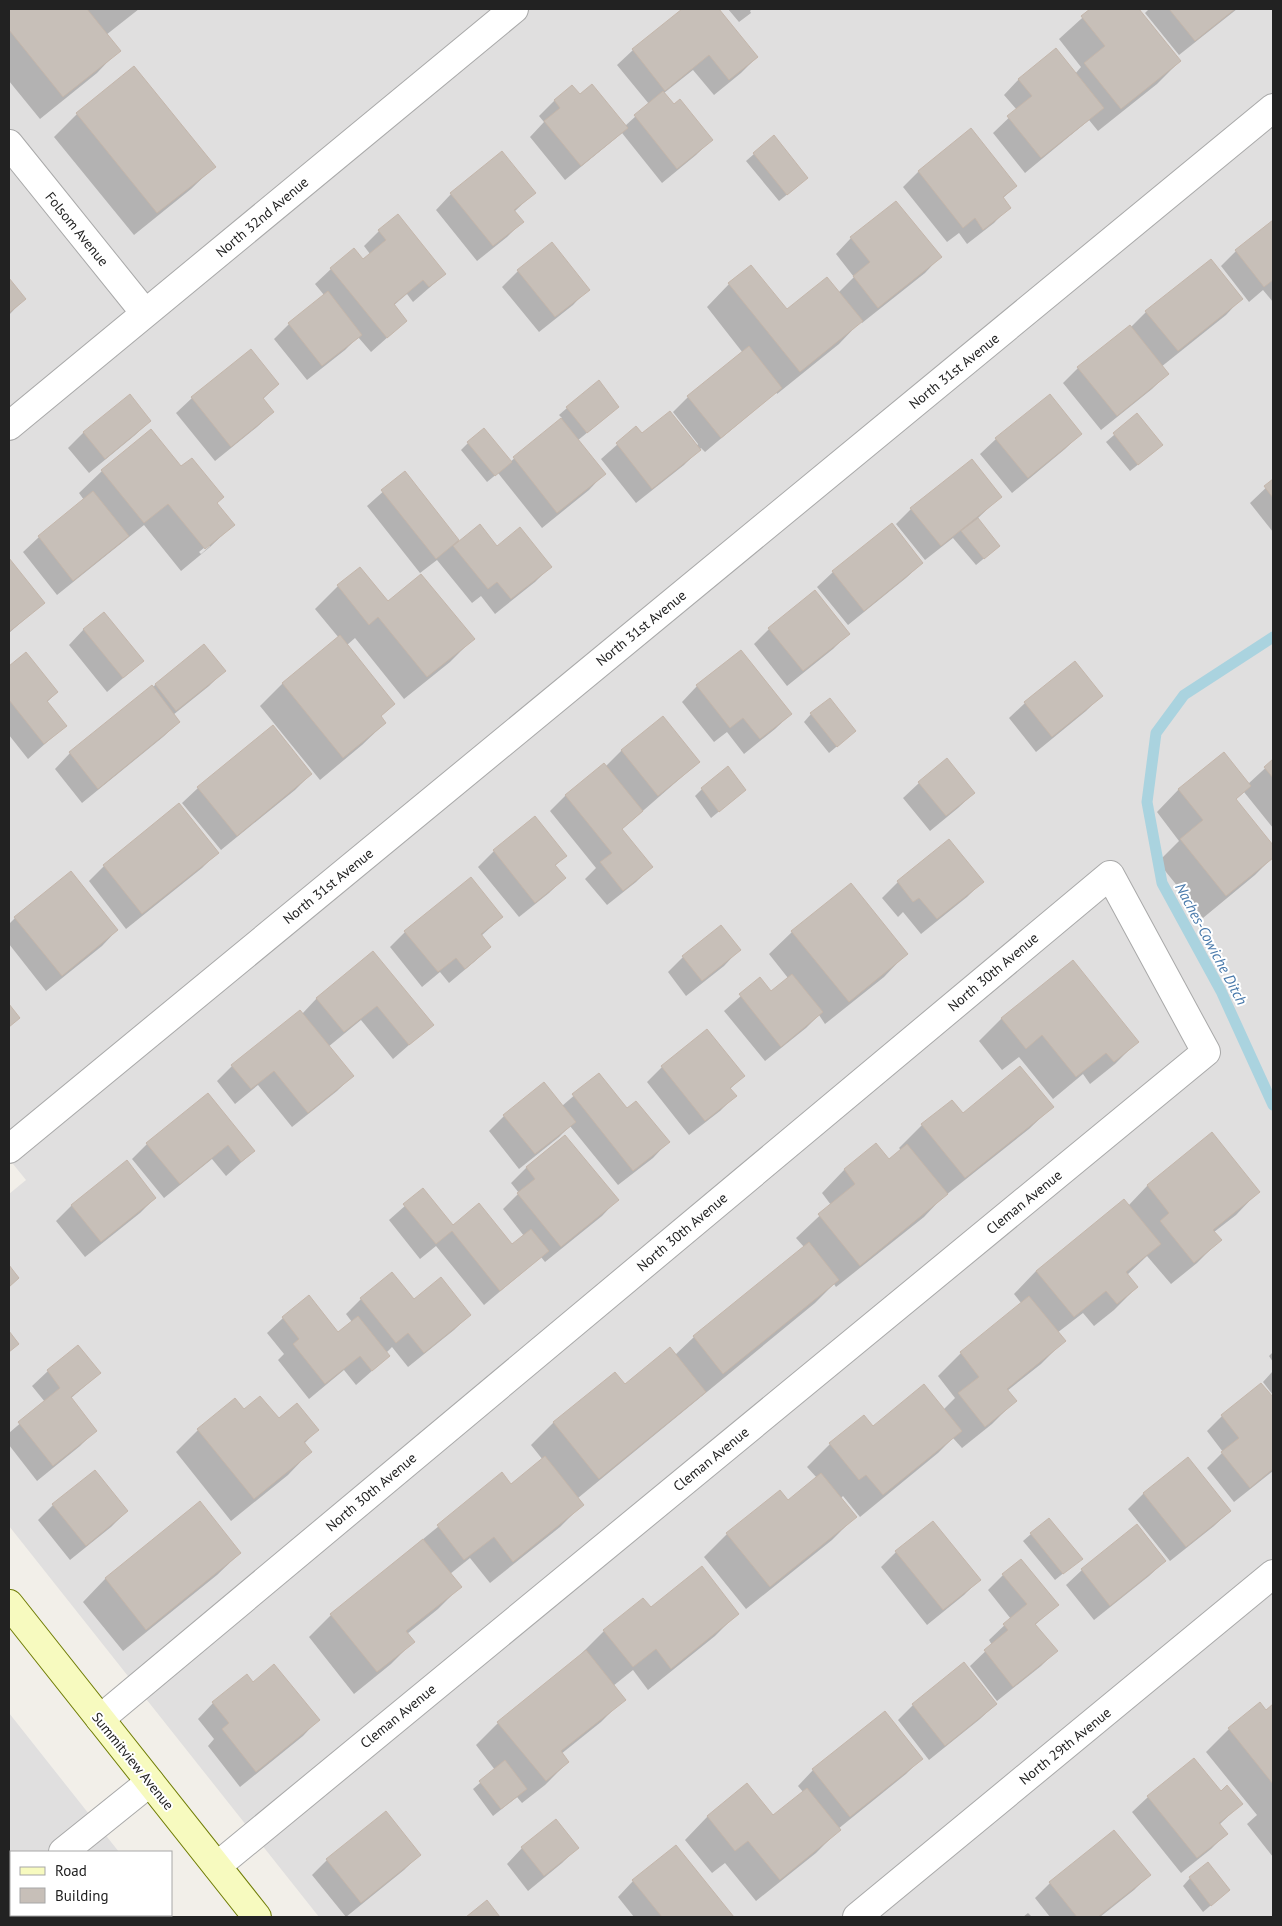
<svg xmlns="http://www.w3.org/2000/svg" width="1282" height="1926" font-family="'PT Sans',sans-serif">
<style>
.residential{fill:#e0dfdf}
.shadow{fill:#0003;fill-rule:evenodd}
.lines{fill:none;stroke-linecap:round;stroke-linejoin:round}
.stream{stroke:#aad3df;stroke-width:11}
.building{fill:#c7bfb8;stroke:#c4b6ab}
.street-casing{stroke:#a9a9a9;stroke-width:30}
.secondary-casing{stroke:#707d05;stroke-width:30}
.street{stroke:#fff;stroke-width:28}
.secondary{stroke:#f7fabf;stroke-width:28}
.labels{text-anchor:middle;stroke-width:4;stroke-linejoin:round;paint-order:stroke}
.street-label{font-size:14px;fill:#222;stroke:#fff}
.water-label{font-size:15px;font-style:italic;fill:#4a7aab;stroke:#fff}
</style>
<rect width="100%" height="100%" fill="#f2efe9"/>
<path class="residential" d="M9,9H1273V1917H319L9,1526V1194L26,1180L9,1159Z
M9,1713L119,1852H11V1915H169L171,1917H9Z"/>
<path class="shadow" d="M9,9H139L106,35L119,50L97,73L40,119L9,81Z
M684,9H717L757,57L741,73L714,95L693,70L664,93L674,105L711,140L696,155L662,183L622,133L565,180L530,137L544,122L539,116L555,100L580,96L625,126L649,104L617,65L633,50Z
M728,9H752L750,11L751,13L739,22Z
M1092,9H1138L1180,61L1157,84L1098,131L1089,120L1025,173L993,133L1017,110L1004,95L1019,79L1075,74L1081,67L1059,39Z
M1149,9H1237L1179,55L1145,13Z
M134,68L214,167L191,189L134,235L54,137L77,114Z
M754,154L799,185L779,201L746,161Z
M918,172L1016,186L1002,199L1009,207L994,223L967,244L959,233L947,242L903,187Z
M534,193L514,212L522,222L507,237L477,261L436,210L451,194Z
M1273,221V302L1263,290L1249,302L1221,266L1236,251Z
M379,231L445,274L413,302L407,294L393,306L406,321L371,352L358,337L345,350L307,380L274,339L289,324L324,295L315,284L331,269L362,260L370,254L364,246Z
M851,238L940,257L925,273L862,323L861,321L839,344L777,394L776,392L705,452L701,448L684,465L636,503L601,459L636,428L641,435L697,446L698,444L673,412L688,397L743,353L707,307L729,284L787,311L839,292L854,277L836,254Z
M552,244L588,289L573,305L539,332L502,287L518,271Z
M9,280L24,299L9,315Z
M1241,299L1226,315L1161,367L1167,374L1152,389L1101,430L1063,383L1078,368L1130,328L1146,312Z
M250,351L278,384L263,399L273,412L257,427L215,461L176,413L192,398Z
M567,408L610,414L577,441L604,474L589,490L542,528L498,473L487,482L461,450L468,443L510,462L562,418L559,415Z
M1137,415L1154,452L1130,471L1106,442Z
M150,421L134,436L89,473L68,448L84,432Z
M1080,434L1065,449L1012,493L980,454L996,439Z
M181,468L216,503L233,525L210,547L181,571L144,525L57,595L23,552L39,537L84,500L79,493L102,471ZM210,543V546L201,554L199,552Z
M404,473L459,542L497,548L550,567L535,582L495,614L481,596L472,603L437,560L420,573L367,506Z
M1273,481V532L1250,503Z
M1000,497L977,519L999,546L976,565L953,538L925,560L896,524L911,509Z
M891,524L922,563L906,578L848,625L817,587L833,572Z
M9,560L43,603L9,633Z
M360,568L388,602L473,639L450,662L404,699L355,638L347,645L393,704L380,717L385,723L362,745L320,780L260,706L283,683L339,638L315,609L338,586Z
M815,592L848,634L833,649L787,686L754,644L769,629Z
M84,629L143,661L107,692L69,645Z
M204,646L224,671L209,686L173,715L179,722L163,737L82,803L55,769L70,753Z
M740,652L791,714L775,729L744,754L727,732L714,742L682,702L697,686Z
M26,654L57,692L46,703L65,726L28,759L9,735V667Z
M1075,662L1101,696L1086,711L1036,752L1009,718L1025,703Z
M811,714L855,731L829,753L804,722Z
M622,750L699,762L621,830L651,867L636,882L607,905L585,879L596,868L550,811L565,796L604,765L606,766Z
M1273,761V828L1244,792L1235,800L1273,847V857L1255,875L1203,918L1158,862L1179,841L1157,812L1179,789L1248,784Z
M311,774L295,790L221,850L182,803L198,788Z
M919,783L974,793L958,808L930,831L903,798Z
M702,789L745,790L711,818L695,796Z
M535,818L565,856L555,866L564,878L549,893L519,917L478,867L494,851Z
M949,841L982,882L967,897L921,934L903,912L898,917L882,898L898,882Z
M217,853L202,868L126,929L89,881L104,866Z
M502,917L481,936L490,947L474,962L449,983L440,972L422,987L390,947L405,932Z
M15,918L117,930L102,946L46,991L9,944V924Z
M792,932L906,954L884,977L825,1024L819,1015L806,1028L765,1061L724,1011L760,979L770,993L788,978L769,954Z
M739,950L724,966L686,996L668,972L683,957Z
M373,953L432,1025L393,1059L361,1020L328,1047L352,1076L337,1091L292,1127L258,1085L235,1104L217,1081L232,1066L302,1014L317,998Z
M1072,961L1137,1042L1115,1064L1090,1084L1083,1074L1053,1099L1019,1057L1002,1070L979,1041L1001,1019Z
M662,1067L743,1076L730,1089L735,1096L720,1111L689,1135L647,1082Z
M599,1074L627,1110L668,1142L653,1158L618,1185L570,1126L559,1137L519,1169L489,1131L504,1116L562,1106Z
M208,1094L254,1151L226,1176L212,1159L164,1198L132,1159L147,1144Z
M1052,1107L1029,1129L941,1199L924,1217L836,1287L834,1284L815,1303L578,1498L583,1504L560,1527L490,1583L470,1558L450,1574L460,1587L438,1609L407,1634L413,1642L391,1664L354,1694L309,1637L331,1615L502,1474L511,1486L543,1460L531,1445L553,1423L614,1374L624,1386L675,1355L694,1337L804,1247L796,1238L831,1205L822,1193L844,1170L876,1145L889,1161L901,1150L899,1148L922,1125L962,1115Z
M1211,1134L1258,1192L1236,1215L1214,1232L1220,1240L1197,1263L1171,1284L1147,1256L1127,1275L1137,1287L1114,1310L1094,1326L1083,1313L1057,1333L1064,1341L1041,1364L1007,1391L1015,1401L992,1424L962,1448L953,1438L938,1453L860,1517L843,1496L840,1499L855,1517L832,1540L746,1609L704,1557L727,1534L780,1492L788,1502L817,1478L807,1467L830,1444L864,1417L872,1427L943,1410L955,1398L938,1376L961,1353L1022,1304L1014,1294L1036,1271L1128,1206L1147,1186Z
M565,1136L617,1200L602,1216L545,1262L541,1257L484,1305L436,1246L420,1259L389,1220L423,1190L453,1227L512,1246L524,1236L503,1209L519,1193L511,1183L526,1168Z
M126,1162L155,1198L140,1213L85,1257L56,1221L71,1206Z
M361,1299L414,1301L469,1315L454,1330L408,1367L392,1347L386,1353L389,1356L356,1385L344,1370L309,1399L278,1360L284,1354L267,1333L283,1318L338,1334L352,1322L346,1314Z
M78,1346L100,1373L70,1399L96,1430L80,1446L37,1481L9,1445V1433L45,1402L32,1386L48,1371Z
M1273,1352V1362L1269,1356Z
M1273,1371V1395L1263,1382Z
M1261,1384L1273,1399V1471L1234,1502L1207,1468L1223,1452L1207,1431L1222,1416Z
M244,1411L317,1430L304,1444L310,1452L288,1475L231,1521L176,1452L198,1430Z
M1187,1459L1230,1511L1214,1526L1170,1561L1128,1509L1143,1494Z
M200,1503L240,1553L217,1575L123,1651L83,1602L105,1579Z
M53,1505L127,1511L111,1527L70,1560L38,1520Z
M1031,1534L1081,1559L1055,1580L1023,1541Z
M896,1552L979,1580L964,1595L927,1625L881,1567Z
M1165,1561L1149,1576L1094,1620L1066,1585L1082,1570Z
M1003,1575L1057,1605L1035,1625L1056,1651L1041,1666L997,1701L970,1666L992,1645L989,1640L1011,1619L988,1590Z
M650,1609L738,1613L715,1636L648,1690L633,1670L613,1686L624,1699L601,1722L561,1754L568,1762L545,1785L522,1803L517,1797L493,1816L473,1789L495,1770L476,1745L498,1723L582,1655L581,1654L604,1631Z
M252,1684L318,1720L303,1736L240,1787L208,1746L214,1739L198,1719L213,1703Z
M996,1704L980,1719L929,1760L898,1720L913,1705Z
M1260,1704L1266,1712L1273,1706V1857L1247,1824L1257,1815L1206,1752L1229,1729Z
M921,1759L906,1774L838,1829L839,1830L816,1853L756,1901L725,1863L712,1873L685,1840L707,1817L747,1785L773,1817L804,1793L798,1786L813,1770Z
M1194,1760L1220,1793L1241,1804L1219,1825L1226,1834L1211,1849L1181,1873L1132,1812L1148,1797Z
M556,1821L577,1848L562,1863L528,1891L507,1864L522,1848Z
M676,1847L732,1917H634L618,1897L633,1881Z
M419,1855L404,1870L346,1917L312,1875L327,1860Z
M1149,1875L1134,1890L1100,1917H1050L1035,1898L1050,1883Z
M1190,1878L1229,1890L1203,1912L1183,1886Z
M1028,1913L1032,1917H1023Z"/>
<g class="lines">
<path class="stream" d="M1273,637L1184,695L1156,733L1147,802L1162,883L1221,991L1273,1105"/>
</g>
<path class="building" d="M9,9H87L121,51L63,97L9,30Z
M682,9H719L758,57L729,80L709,55L665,91L632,49Z
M1090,9H1139L1181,61L1121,109L1084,63L1105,46L1081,16Z
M1169,9H1235L1195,41Z
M1056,48L1104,108L1041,158L1007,116L1032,96L1018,79Z
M134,66L216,167L157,213L76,113Z
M592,84L628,128L581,166L544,121L560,108L554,100L572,85L580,94Z
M663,91L674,104L680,99L713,140L677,169L634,115Z
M971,128L1017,186L1003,197L1011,208L983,230L975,218L963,228L918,171Z
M774,135L808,178L787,195L753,153Z
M502,151L536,193L514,210L524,222L493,246L450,193Z
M896,201L942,257L878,308L853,276L870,262L850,237Z
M398,214L446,274L429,287L423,280L394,304L407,321L387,338L330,268L354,248L363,259L386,240L378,230Z
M1273,220V280L1264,287L1235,250Z
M552,242L590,290L555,317L517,270Z
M1211,259L1243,299L1178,351L1145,311Z
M751,265L787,309L827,277L863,321L800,372L728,283Z
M9,278L26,299L9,313Z
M328,291L362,335L322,366L288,323Z
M1130,325L1169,374L1117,416L1077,367Z
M749,346L782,388L721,438L687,396Z
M251,349L279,384L263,398L274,412L231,447L191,397Z
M599,380L619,407L587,433L566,407Z
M130,394L151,421L105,459L83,432Z
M1050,394L1082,434L1028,478L995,438Z
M670,411L701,450L652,489L616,443L636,426L642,433Z
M1137,413L1163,445L1138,465L1113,433Z
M561,418L606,474L557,513L513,457Z
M484,428L512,462L495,476L467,442Z
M151,429L181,466L192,458L224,497L217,503L235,525L205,549L168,504L144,523L101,470Z
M972,459L1002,497L941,546L910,508Z
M405,471L459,540L436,559L381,490Z
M1273,479V498L1264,486Z
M93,491L129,536L73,581L38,536Z
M978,518L1000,546L984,559L961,531Z
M892,523L923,563L864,611L832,571Z
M480,524L497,546L520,527L552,567L511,599L497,582L488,589L453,546Z
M9,558L45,603L9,632Z
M360,567L388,601L421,574L475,639L427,677L378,617L369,625L337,585Z
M815,590L850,634L803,671L768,628Z
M104,612L144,661L123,678L83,629Z
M340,635L395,704L381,716L386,723L343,758L282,683Z
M204,644L226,671L176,711L155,684Z
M741,650L792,714L760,739L743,718L730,728L696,685Z
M26,652L58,692L47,701L67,726L44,744L9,700V666Z
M1075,661L1103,696L1052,737L1024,702Z
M152,685L180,722L98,789L69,752Z
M830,698L856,731L837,747L810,713Z
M663,716L700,762L658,796L621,750Z
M273,725L312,774L237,836L197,787Z
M1224,752L1251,786L1236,799L1273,845V858L1226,896L1180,839L1203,820L1178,789Z
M947,758L975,793L946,816L918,782Z
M1273,759V778L1264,767Z
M604,763L643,811L622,829L653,867L623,891L600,862L612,853L565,795Z
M728,766L746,790L719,812L701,788Z
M179,803L219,853L142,914L103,865Z
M535,816L567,856L555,865L566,878L535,903L493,850Z
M949,839L984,882L937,919L919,898L913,902L897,881Z
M71,871L118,930L62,976L14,917Z
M471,877L503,917L481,934L491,947L465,969L456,958L438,972L404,931Z
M851,883L908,954L849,1002L791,931Z
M721,925L741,950L702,981L682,956Z
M373,951L434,1025L409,1045L377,1006L344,1032L316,998Z
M1073,960L1139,1042L1114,1062L1106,1053L1076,1077L1042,1035L1026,1049L1001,1018Z
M792,974L823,1012L781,1047L739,994L760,977L771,991Z
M9,1004L20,1018L9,1027Z
M300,1010L354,1076L308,1113L274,1071L251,1089L231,1065Z
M707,1029L745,1076L730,1088L737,1096L705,1121L661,1066Z
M1020,1066L1054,1107L965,1178L921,1124L952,1100L963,1113Z
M599,1073L627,1108L636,1101L670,1142L633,1171L572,1094Z
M544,1082L576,1122L535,1154L503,1115Z
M208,1093L255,1151L241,1162L228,1145L180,1184L146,1143Z
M1212,1132L1260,1192L1213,1230L1222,1240L1194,1263L1160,1221L1169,1213L1147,1185Z
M565,1135L619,1200L561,1247L517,1193L535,1179L526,1167Z
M876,1143L889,1159L907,1144L948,1194L860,1266L818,1214L855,1184L844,1169Z
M127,1160L156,1198L101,1242L71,1205Z
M423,1188L453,1225L479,1203L512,1244L531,1229L549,1251L500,1291L452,1231L436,1244L403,1204Z
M1124,1199L1161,1244L1126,1272L1138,1287L1117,1304L1106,1291L1074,1317L1036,1271Z
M809,1242L839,1280L723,1374L693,1336Z
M9,1265L19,1278L9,1287Z
M392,1272L414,1299L441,1277L471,1315L424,1353L408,1333L396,1343L360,1298Z
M309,1295L338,1332L358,1316L390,1356L372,1371L360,1356L325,1384L293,1344L299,1339L282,1317Z
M1029,1296L1066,1341L1007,1389L1017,1401L985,1427L958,1393L979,1377L960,1352Z
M9,1331L19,1344L9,1352Z
M78,1345L101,1373L71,1397L97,1431L53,1466L18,1422L60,1388L47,1370Z
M670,1347L706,1392L599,1479L553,1422L615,1372L625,1384Z
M1261,1383L1273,1397V1469L1250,1488L1221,1452L1239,1438L1221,1415Z
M924,1384L962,1431L883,1495L866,1475L859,1480L829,1443L864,1415L873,1426Z
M260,1396L279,1418L297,1403L319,1430L304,1442L312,1452L254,1499L197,1429L235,1398L244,1409Z
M545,1456L584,1505L513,1562L494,1537L464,1560L437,1525L502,1472L511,1484Z
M1188,1457L1231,1511L1186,1547L1143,1493Z
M95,1470L128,1511L86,1546L52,1504Z
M821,1473L857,1517L770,1587L726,1533L780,1490L788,1500Z
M200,1501L241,1553L146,1630L105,1578Z
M1049,1518L1083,1559L1063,1574L1030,1533Z
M933,1521L981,1580L943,1610L895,1551Z
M1137,1524L1166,1561L1110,1606L1081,1569Z
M423,1539L462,1587L406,1631L415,1642L377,1672L330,1614Z
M1021,1559L1059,1605L1035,1624L1058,1651L1013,1687L984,1650L1008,1630L1003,1624L1027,1604L1002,1574Z
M702,1566L739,1614L671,1669L656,1649L633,1667L603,1630L643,1598L651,1607Z
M586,1650L626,1700L561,1751L569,1762L546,1781L497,1722Z
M964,1662L997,1704L945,1746L912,1704Z
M274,1664L320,1720L256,1772L222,1729L229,1723L212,1702L247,1674L253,1682Z
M1260,1702L1266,1710L1273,1704V1784L1228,1728Z
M885,1711L923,1759L850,1817L812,1769Z
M1194,1758L1221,1791L1227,1785L1243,1804L1219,1823L1228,1834L1197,1858L1147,1796Z
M505,1760L527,1789L501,1809L479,1781Z
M747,1783L773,1815L807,1788L841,1830L780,1880L748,1841L735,1851L707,1816Z
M386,1811L421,1855L361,1903L326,1859Z
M556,1819L579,1848L544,1876L521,1847Z
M1114,1830L1151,1875L1098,1917H1077L1049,1882Z
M676,1845L734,1917H662L632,1880Z
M1208,1862L1230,1890L1211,1906L1189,1877Z
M487,1900L500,1917H466Z"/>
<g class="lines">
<defs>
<path id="street" d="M9,144L145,313
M9,426L514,9
M9,1149L1273,108
M100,1719L1110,875L1206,1052L217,1866
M63,1852L150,1782
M9,1896L11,1894
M857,1917L1273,1574"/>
<path id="secondary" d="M9,1604L257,1917"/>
</defs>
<use href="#street" class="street-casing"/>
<use href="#secondary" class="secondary-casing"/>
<use href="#street" class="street"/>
<use href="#secondary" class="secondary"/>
</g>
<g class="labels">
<g class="street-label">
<text transform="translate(262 217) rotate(-40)" y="5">North 32nd Avenue</text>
<text transform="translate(77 229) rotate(51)" y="5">Folsom Avenue</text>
<text transform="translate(954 371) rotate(-39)" y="5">North 31st Avenue</text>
<text transform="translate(641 628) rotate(-39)" y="5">North 31st Avenue</text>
<text transform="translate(328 886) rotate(-39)" y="5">North 31st Avenue</text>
<text transform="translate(993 972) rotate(-40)" y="5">North 30th Avenue</text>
<text transform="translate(1024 1202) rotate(-39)" y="5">Cleman Avenue</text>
<text transform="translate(682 1232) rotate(-40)" y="5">North 30th Avenue</text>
<text transform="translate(711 1459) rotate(-39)" y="5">Cleman Avenue</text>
<text transform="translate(371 1492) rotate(-40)" y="5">North 30th Avenue</text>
<text transform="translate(398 1716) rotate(-39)" y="5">Cleman Avenue</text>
<text transform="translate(1065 1746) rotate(-39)" y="5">North 29th Avenue</text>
<text transform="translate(133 1761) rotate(51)" y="5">Summitview Avenue</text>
</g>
<g class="water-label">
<text transform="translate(1211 944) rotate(62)" y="5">Naches-Cowiche Ditch</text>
</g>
</g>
<rect width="1282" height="1926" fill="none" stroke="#222222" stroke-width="20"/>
<rect x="10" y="1851" width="162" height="65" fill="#ffffff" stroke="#a7a7a7"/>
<rect x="20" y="1867" width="25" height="8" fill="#f7fabf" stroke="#a7a7a7"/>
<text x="55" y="1876" font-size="15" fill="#222222">Road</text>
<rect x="20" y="1888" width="25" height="15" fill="#c7bfb8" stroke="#a7a7a7"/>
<text x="55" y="1901" font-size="15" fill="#222222">Building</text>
</svg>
